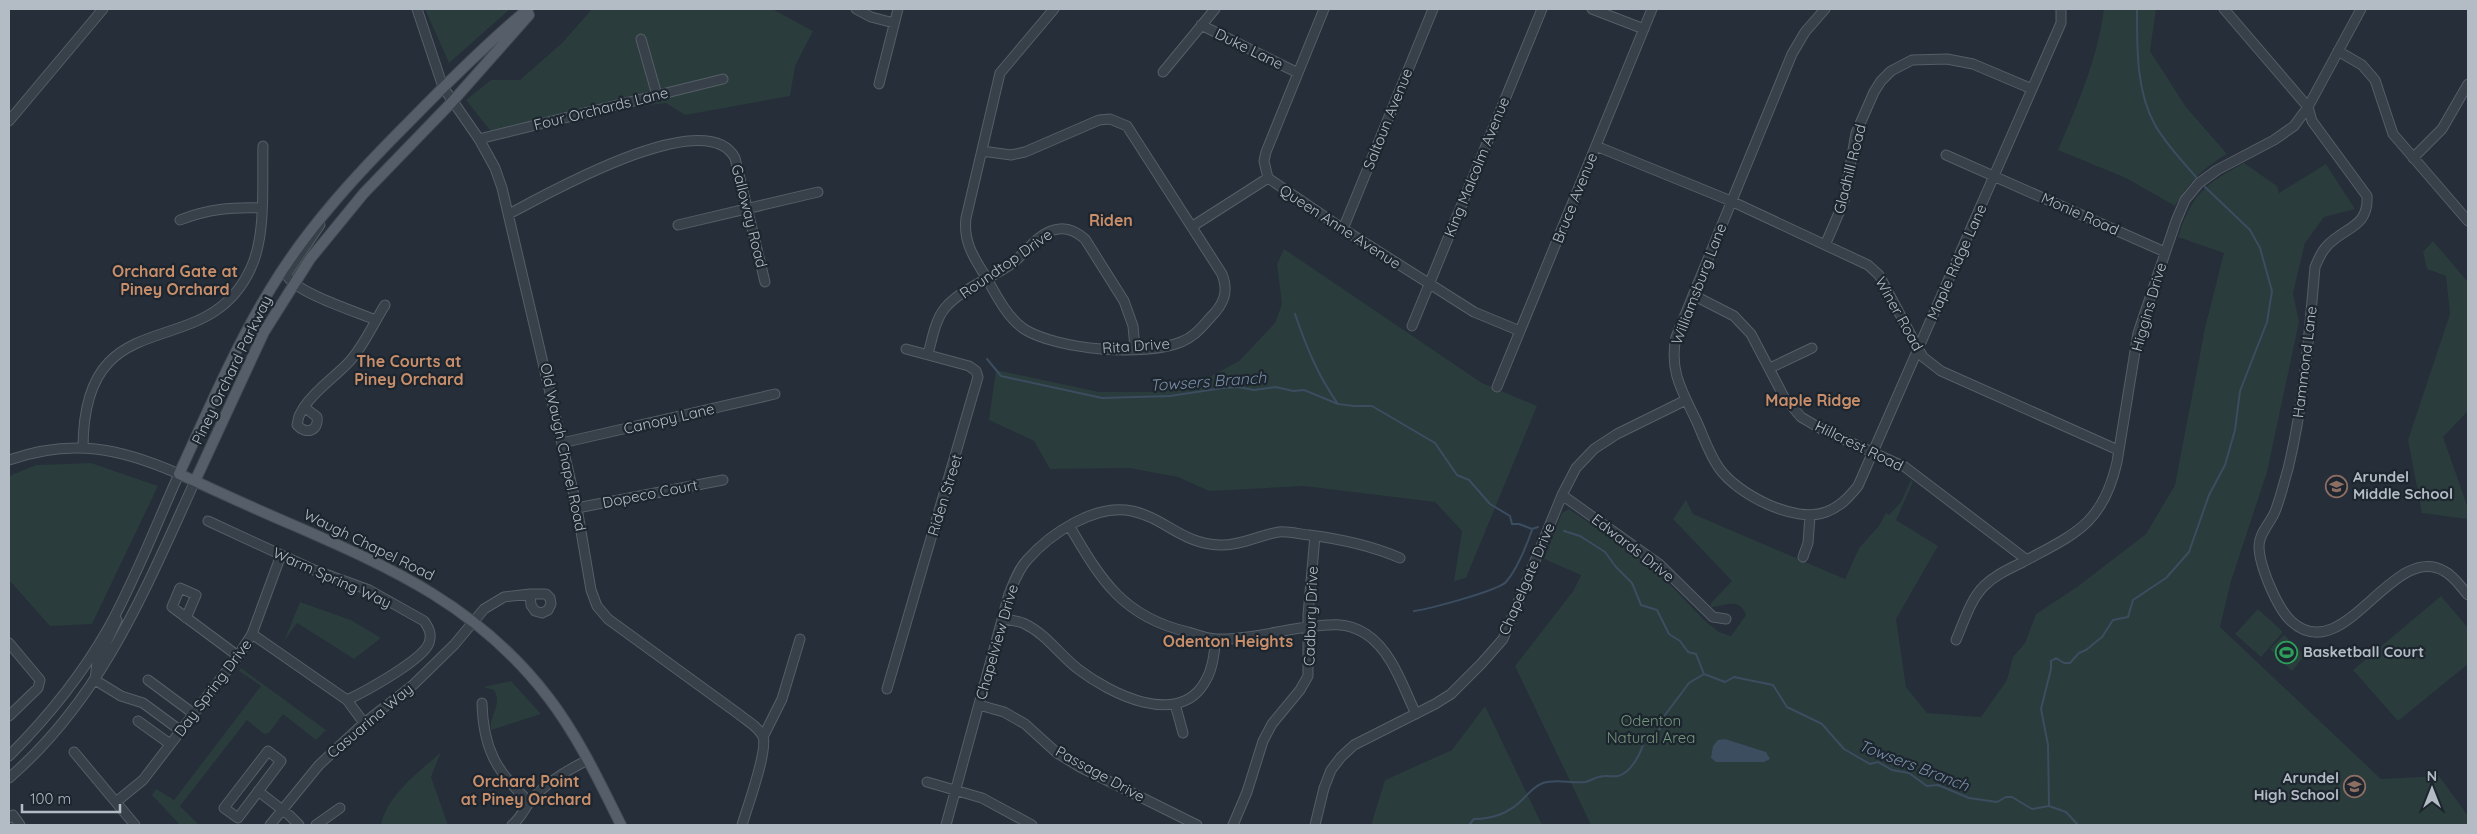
<svg xmlns="http://www.w3.org/2000/svg" width="2477" height="834" font-family="Quicksand,sans-serif">
<style>
.green{fill:#2a3c3c}
.water{fill:#3c4d60}
.lines{fill:none;stroke-linecap:round;stroke-linejoin:round}
.stream{stroke:#3c4d60;stroke-width:2}
.minor-casing{stroke:#565e67;stroke-width:11}
.major-casing{stroke:#414952;stroke-width:12}
.minor{stroke:#384049;stroke-width:9}
.major{stroke:#565f69;stroke-width:10}
.labels{text-anchor:middle;stroke-width:4.5;stroke-linejoin:round;paint-order:stroke}
.street-label{font-size:15px;fill:#b3bbc5;stroke:#1d252e}
.poi-label{font-size:15px;font-weight:bold;fill:#b3bbc5;stroke:#1d252e;text-anchor:start}
.park-label{font-size:15px;fill:#74987b;stroke:#1d252e}
.neighbourhood-label{font-size:16px;font-weight:bold;fill:#c98f6b;stroke:#1d252e}
.water-label{font-size:16px;font-style:italic;fill:#778da5;stroke:#1d252e}
</style>
<rect width="100%" height="100%" fill="#252e39"/>
<path class="green" d="M425,9H510L449,63Z
M592,9H772L813,31L795,66L790,96L685,115L666,103L582,113L493,134L466,100L491,80H520L562,43Z
M2104,9H2156L2150,51L2186,107L2227,154C2203,168 2189,182 2175,206L2126,178L2058,150C2078,103 2097,60 2104,9Z
M2244,163L2277,186L2279,193L2326,164L2355,209L2324,217L2305,243L2293,293L2299,322L2267,472L2231,581L2220,627L2381,779L2439,776L2468,816V825H1591L1515,666L1574,590L1581,575L1544,559L1562,513L1569,509L1653,567L1706,622L1719,632L1731,636L1746,615C1739,596 1724,607 1711,607V603L1732,581L1673,519L1686,500L1693,514L1845,579L1859,548L1879,526L1886,513L1889,515L1901,502L1911,480L1913,482L1896,520L1938,546L1896,619L1906,687L1927,713L1981,717L2007,680L2013,657L2025,643L2036,614L2077,587L2146,534L2175,485L2205,328L2224,253L2178,237C2192,194 2205,184 2244,163Z
M2433,241L2468,282V411L2443,437L2468,508V519L2422,513L2408,440L2450,314L2446,276L2427,269L2423,252Z
M1284,249L1482,383L1537,406L1466,578L1454,581L1462,531L1435,502L1304,486L1209,491L1178,477L1129,468L1050,469L1034,441L989,420L996,370L1099,392H1153L1202,381L1239,361L1275,323L1282,304L1277,264Z
M91,463L158,486L92,624L50,626L9,580V476L36,465Z
M2441,596L2468,628V664L2398,721L2353,670Z
M300,602L351,620L381,638L354,659L297,623L284,641Z
M2258,609L2283,632L2261,657L2235,634Z
M2284,635L2305,655L2292,671L2270,649Z
M241,668L326,730L316,740L283,714L269,733L264,734L247,720L180,806L199,825H180L152,795L156,789L174,800L261,686L239,671Z
M511,681L541,714L491,730C489,714 503,705 494,690L483,687Z
M1485,706L1542,825H1371L1385,780L1452,750Z
M441,752L431,777L448,825H381C387,795 419,772 441,752Z"/>
<path class="water" d="M1725,739L1766,752L1770,759L1764,762H1716L1711,758L1713,746L1718,740Z"/>
<g class="lines">
<path class="stream" d="M2137,9C2137,47 2136,91 2155,125C2166,144 2182,161 2196,177
M1295,314C1306,346 1318,376 1338,404
M987,359L1001,376L1102,398L1170,396L1223,388L1238,387L1254,390L1276,387L1293,391L1304,390L1338,404L1354,406H1372L1435,443L1457,475L1469,480L1490,504L1510,516L1512,524H1519L1532,529L1538,527
M1564,531L1580,536L1605,552L1616,567L1632,583L1641,605L1657,610L1669,634L1680,641L1688,652L1696,654L1704,674L1725,682L1734,677L1773,685L1787,707L1822,724L1844,749L1870,764L1878,762L1892,770L1909,773L1927,786L1938,785L1969,798L1997,802L2006,797H2012L2032,809L2049,806L2066,812L2078,825
M1414,611C1429,609 1497,591 1506,582C1518,568 1526,547 1532,530
M2049,806L2048,745L2041,709L2051,669V661L2056,658L2064,663H2070L2079,653L2086,650L2102,637L2113,620L2128,617L2133,600L2166,578L2189,552L2209,495L2225,465L2235,430L2240,391L2267,322L2272,291L2260,248L2250,230L2205,187
M1469,825L1474,819C1493,819 1509,813 1522,800C1529,793 1534,786 1543,783C1558,778 1571,784 1585,782C1590,781 1594,778 1599,777C1605,775 1612,777 1618,776C1631,773 1642,752 1644,740L1660,729L1662,719L1689,683L1704,674"/>
<defs>
<path id="minor" d="M417,9L443,87L479,139L495,168L502,188L577,508L591,590L597,606L608,619L740,715C747,721 759,727 763,737C768,751 747,808 742,825
M856,9L871,17L894,23
M1324,9L1266,152L1264,161L1268,178L1343,229L1474,312L1520,331
M1592,9L1644,29
M1825,9L1805,32L1792,54L1676,337C1669,371 1682,391 1696,420C1703,435 1709,454 1719,468C1737,494 1795,524 1826,512C1840,507 1849,497 1858,486L2061,23V9
M2224,9L2308,107L2312,121L2367,196C2369,228 2344,227 2327,246C2321,252 2318,260 2315,267C2309,335 2304,403 2288,469C2284,482 2281,496 2276,509C2272,522 2259,532 2259,546C2259,565 2277,608 2291,621C2344,670 2392,541 2444,571C2454,576 2461,587 2468,595
M1201,25L1298,73
M641,39L657,95
M2338,51L2362,65L2375,80L2393,134L2468,221
M1163,72L1215,9
M879,84L898,9
M9,121L103,9
M479,139L723,79
M1596,146L1731,201L1868,265L1879,275L1919,350L1923,357L1941,371L2118,450
M982,151L1011,155L1025,152L1099,120L1110,119L1127,126L1222,274C1229,292 1224,304 1210,318C1201,328 1194,337 1181,342C1144,357 1058,350 1024,329C1007,317 996,295 986,277C974,258 963,242 966,218L1000,73L1054,9
M1946,155L2165,252
M2413,158L2442,129L2468,84
M509,214C547,194 706,103 735,158L765,282
M180,220C208,209 231,207 261,208
M320,225L288,272V277C298,293 356,312 376,320
M678,225L818,192
M1193,226L1268,178
M1343,229L1433,9
M1826,243L1844,201L1856,133L1874,92L1881,81L1891,71L1912,60L1947,59L1973,64L2032,89
M1693,295L1734,316L1751,334L1784,397L1801,417L1823,430L1905,467L2027,560
M1412,326L1542,9
M928,354C932,340 935,320 945,308C963,287 994,278 1015,261C1027,251 1038,234 1054,230C1066,226 1076,231 1085,239L1124,301L1133,326L1135,348
M1770,368L1812,348
M1497,387L1652,9
M304,407L299,416L297,425C306,435 319,431 317,417L304,407C317,388 334,378 349,362C364,346 373,324 385,305
M562,443L775,394
M83,447C84,292 210,370 253,263C266,230 262,182 263,146
M9,460C72,438 120,448 179,474C156,525 136,578 109,627C82,675 48,717 9,756
M1562,495L1659,564L1713,617L1726,619
M577,508L723,480
M208,521L314,570L369,590L424,621C429,628 432,634 429,643C423,660 364,692 347,700
M1070,527C1101,580 1123,617 1188,632C1197,635 1208,639 1217,639C1244,640 1274,632 1300,628C1324,625 1345,620 1366,634C1392,651 1403,687 1416,714
M1803,557L1808,543L1810,516
M186,618L196,595L180,588L172,607L238,656
M1003,619C1010,620 1019,621 1025,624C1046,634 1060,655 1078,669C1109,693 1180,730 1206,680C1213,668 1214,653 1216,639
M117,620L97,662L95,680L121,696L143,703L181,731
M252,634L347,700L364,723
M1956,640C1964,622 1970,600 1984,586C1995,575 2009,569 2023,562C2075,534 2103,524 2117,462L2138,333L2176,221L2185,200L2199,183L2217,170L2274,140L2294,126L2308,107L2361,9
M9,643L40,680L38,688L9,716
M148,680L194,714
M887,689L978,377L976,371L969,366L906,349
M482,703C483,747 496,773 530,802
M1175,704L1183,733
M979,705L1004,712L1025,724L1057,753L1080,767L1197,825
M138,721L170,744
M763,737L782,699L800,639
M268,751L281,761L238,818L224,808Z
M74,752L135,825
M9,778C102,698 145,590 195,481
M927,782L982,798L1032,825
M258,791L289,815L299,825
M116,802L143,780L238,656L252,634L281,555
M9,818L13,815L20,825
M270,825L319,765L364,723L413,685L454,645L484,609L504,597L530,594L531,605L535,611L542,613L548,610L551,604L550,598L546,594H530
M316,825L340,808
M512,825C521,818 524,809 531,800C547,782 567,770 588,760
M946,825L1009,594C1014,582 1018,570 1027,560C1050,534 1095,503 1132,511C1165,518 1182,544 1220,545C1240,546 1259,535 1279,532C1288,531 1299,534 1309,535C1341,539 1370,545 1400,558
M1233,825L1247,792L1263,741L1272,724L1300,690L1308,676V615L1315,536
M1315,825L1324,788L1331,770L1341,757L1354,745L1435,704L1451,694L1481,664L1503,639L1562,495L1576,468L1594,449L1617,434L1686,400"/>
<path id="major" d="M528,9C486,44 447,83 408,123C357,174 308,227 271,288C235,347 208,411 179,474C217,491 255,509 293,525C394,569 479,607 548,697C578,736 599,781 621,825
M195,481L264,332L310,259L364,193L452,102L529,15"/>
</defs>
<use href="#minor" class="minor-casing"/>
<use href="#major" class="major-casing"/>
<use href="#minor" class="minor"/>
<use href="#major" class="major"/>
</g>
<defs>
<symbol id="school-ring" viewBox="-11 -11 22 22"><circle r="9.5" fill="#1d252e" stroke="#8d6e63" stroke-width="1.5"/><path d="M0-5L7-2L0 1L-7-2ZM-4 1L0 2.5L4 1V4Q0 6-4 4Z" fill="#8d6e63"/></symbol>
<symbol id="stadium-ring" viewBox="-11 -11 22 22"><circle r="9.5" fill="#1d252e" stroke="#2e9e5b" stroke-width="1.5"/><path d="M0-5a6.5 5 0 1 0 0 10a6.5 5 0 1 0 0-10ZM-3.5-1.8h7v3.6h-7Z" fill="#2e9e5b"/></symbol>
</defs>
<g fill-rule="evenodd">
<use href="#school-ring" x="2324" y="474" width="25" height="25"/>
<use href="#stadium-ring" x="2274" y="640" width="25" height="25"/>
<use href="#school-ring" x="2342" y="774" width="25" height="25"/>
</g>
<g class="labels">
<g class="street-label">
<text transform="translate(1249 49) rotate(26)" y="5">Duke Lane</text>
<text transform="translate(601 109) rotate(-14)" y="5">Four Orchards Lane</text>
<text transform="translate(1388 119) rotate(-68)" y="5">Saltoun Avenue</text>
<text transform="translate(1477 167) rotate(-68)" y="5">King Malcolm Avenue</text>
<text transform="translate(1850 169) rotate(-76)" y="5">Gladhill Road</text>
<text transform="translate(1575 198) rotate(-68)" y="5">Bruce Avenue</text>
<text transform="translate(2080 214) rotate(24)" y="5">Monie Road</text>
<text transform="translate(749 216) rotate(76)" y="5">Galloway Road</text>
<text transform="translate(1340 227) rotate(33)" y="5">Queen Anne Avenue</text>
<text transform="translate(1957 262) rotate(-66)" y="5">Maple Ridge Lane</text>
<text transform="translate(1006 264) rotate(-35)" y="5">Roundtop Drive</text>
<text transform="translate(1699 284) rotate(-69)" y="5">Williamsburg Lane</text>
<text transform="translate(2149 307) rotate(-74)" y="5">Higgins Drive</text>
<text transform="translate(1899 314) rotate(61)" y="5">Winer Road</text>
<text transform="translate(1136 346) rotate(-4)" y="5">Rita Drive</text>
<text transform="translate(2305 362) rotate(-83)" y="5">Hammond Lane</text>
<text transform="translate(232 370) rotate(-64)" y="5">Piney Orchard Parkway</text>
<text transform="translate(669 419) rotate(-13)" y="5">Canopy Lane</text>
<text transform="translate(1859 446) rotate(26)" y="5">Hillcrest Road</text>
<text transform="translate(563 447) rotate(78)" y="5">Old Waugh Chapel Road</text>
<text transform="translate(650 494) rotate(-11)" y="5">Dopeco Court</text>
<text transform="translate(945 495) rotate(-73)" y="5">Riden Street</text>
<text transform="translate(369 545) rotate(26)" y="5">Waugh Chapel Road</text>
<text transform="translate(1633 548) rotate(38)" y="5">Edwards Drive</text>
<text transform="translate(332 578) rotate(24)" y="5">Warm Spring Way</text>
<text transform="translate(1527 579) rotate(-67)" y="5">Chapelgate Drive</text>
<text transform="translate(1311 616) rotate(-88)" y="5">Cadbury Drive</text>
<text transform="translate(997 642) rotate(-74)" y="5">Chapelview Drive</text>
<text transform="translate(213 688) rotate(-53)" y="5">Day Spring Drive</text>
<text transform="translate(370 721) rotate(-40)" y="5">Casuarina Way</text>
<text transform="translate(1100 774) rotate(29)" y="5">Passage Drive</text>
</g>
<g class="poi-label">
<text x="2353" y="482">Arundel<tspan x="2353" dy="17">Middle School</tspan></text>
<text x="2303" y="657">Basketball Court</text>
<text x="2339" y="783" text-anchor="end">Arundel<tspan x="2339" dy="17">High School</tspan></text>
</g>
<g class="park-label">
<text x="1651" y="726">Odenton<tspan x="1651" dy="17">Natural Area</tspan></text>
</g>
<g class="neighbourhood-label">
<text x="1111" y="226">Riden</text>
<text x="175" y="277">Orchard Gate at<tspan x="175" dy="18">Piney Orchard</tspan></text>
<text x="409" y="367">The Courts at<tspan x="409" dy="18">Piney Orchard</tspan></text>
<text x="1813" y="406">Maple Ridge</text>
<text x="1228" y="647">Odenton Heights</text>
<text x="526" y="787">Orchard Point<tspan x="526" dy="18">at Piney Orchard</tspan></text>
</g>
<g class="water-label">
<text transform="translate(1208 381) rotate(-4)" y="6">Towsers Branch</text>
<text transform="translate(1914 765) rotate(21)" y="6">Towsers Branch</text>
</g>
</g>
<rect width="2477" height="834" fill="none" stroke="#b3bbc5" stroke-width="20"/>
<g transform="translate(2432 789)" stroke="#1d252e" stroke-width="4" paint-order="stroke">
<path d="M0-4L9 19L0 12L-9 19Z" fill="#b3bbc5"/>
<text y="-8" font-size="14" font-weight="bold" text-anchor="middle" fill="#b3bbc5">N</text>
</g>
<path d="M22 804v8h98v-8" fill="none" stroke="#b3bbc5" stroke-width="2.5"/>
<text x="30" y="804" font-size="15" fill="#b3bbc5" stroke="#1d252e" stroke-width="4" paint-order="stroke">100 m</text>
</svg>
